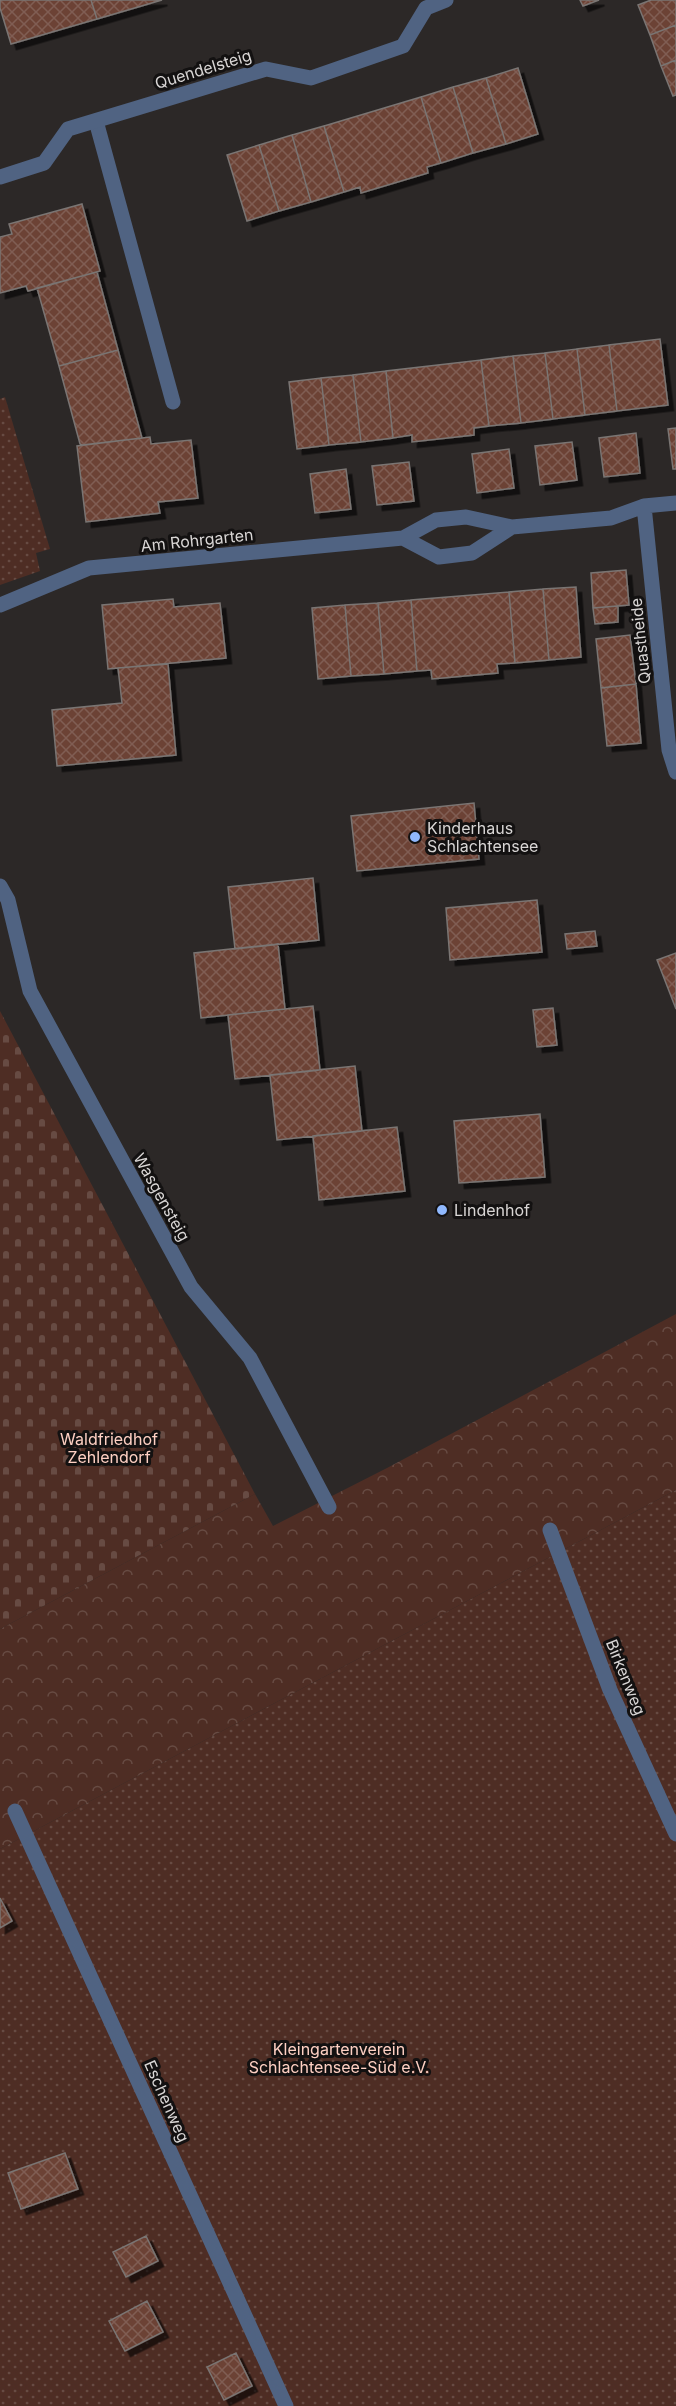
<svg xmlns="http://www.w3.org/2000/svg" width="676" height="2406" font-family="Inter,sans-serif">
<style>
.green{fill:url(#green-dots)}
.forest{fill:url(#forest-crowns)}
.cemetery{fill:url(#cemetery-stones)}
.building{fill:url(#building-cross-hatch);stroke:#7a7573;stroke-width:1.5;filter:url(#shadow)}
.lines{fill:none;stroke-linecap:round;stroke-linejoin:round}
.service{stroke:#506382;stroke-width:15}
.minor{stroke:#506382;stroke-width:15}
.poi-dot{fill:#90b8fd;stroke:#131111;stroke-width:2}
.labels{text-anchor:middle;stroke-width:6;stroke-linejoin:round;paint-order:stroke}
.street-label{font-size:16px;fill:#d9d6d5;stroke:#131111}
.poi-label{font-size:16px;fill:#d9d6d5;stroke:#131111;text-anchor:start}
.park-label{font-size:16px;fill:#fed0c3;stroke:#131111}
</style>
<defs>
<pattern id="green-dots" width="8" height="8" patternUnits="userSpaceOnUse" patternTransform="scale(1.5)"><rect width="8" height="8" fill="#4e2d24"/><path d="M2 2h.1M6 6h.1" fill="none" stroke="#674b43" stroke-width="1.8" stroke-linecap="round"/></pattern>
<pattern id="forest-crowns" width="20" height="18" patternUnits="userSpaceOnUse" patternTransform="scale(1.5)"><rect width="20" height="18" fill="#4e2d24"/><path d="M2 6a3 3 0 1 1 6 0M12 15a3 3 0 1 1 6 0" fill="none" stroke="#674b43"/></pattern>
<pattern id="cemetery-stones" width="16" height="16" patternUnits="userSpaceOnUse" patternTransform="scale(1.5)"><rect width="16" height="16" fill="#4e2d24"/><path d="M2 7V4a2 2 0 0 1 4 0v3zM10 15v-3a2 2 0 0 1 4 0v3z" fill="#674b43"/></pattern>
<pattern id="building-cross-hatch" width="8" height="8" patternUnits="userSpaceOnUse" patternTransform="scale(1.5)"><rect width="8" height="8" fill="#6c4336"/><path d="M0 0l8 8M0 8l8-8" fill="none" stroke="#805d52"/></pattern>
<filter id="shadow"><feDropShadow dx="5.5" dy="5.5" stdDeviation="0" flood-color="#0009"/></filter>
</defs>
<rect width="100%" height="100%" fill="#2c2827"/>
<path class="green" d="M5,397L50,549L36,553L40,571L0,585V399Z
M676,1490V2406H0V1849Z"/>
<path class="forest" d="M676,1314V1490L0,1849V1629L255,1494L273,1526L387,1468Z"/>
<path class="cemetery" d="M0,1011L255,1494L0,1629Z"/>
<path class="building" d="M0,0H91L97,19L11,44L0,8Z
M91,0H162L97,19Z
M580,0H599L583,6Z
M651,0H676V25L650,35L638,5Z
M676,25V60L661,66L650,35Z
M676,60V95L673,96L661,66Z
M518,68L538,134L506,144L486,78Z
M486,78L506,144L473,153L453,87Z
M453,87L473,153L441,163L421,97Z
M421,97L441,163L427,167L428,173L361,193L360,187L344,192L324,126Z
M324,126L344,192L311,202L292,135Z
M292,135L311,202L279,211L259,145Z
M259,145L279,211L247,221L227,155Z
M82,204L100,271L28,291L26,286L0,293V237L12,234L9,224Z
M97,272L118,350L59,366L37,288Z
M660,339L668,405L617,411L609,345Z
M609,345L617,411L585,415L577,349Z
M577,349L585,415L553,419L545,353Z
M118,350L142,438L82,445L80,444L59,366Z
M545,353L553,419L521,423L513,356Z
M513,356L521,423L489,426L481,360Z
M481,360L489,426L474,428V435L412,442V435L393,438L386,371Z
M386,371L393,438L361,442L353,375Z
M353,375L361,442L329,445L321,378Z
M321,378L329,445L297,449L289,382Z
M676,428V469H673L668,429Z
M636,433L640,473L604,477L599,438Z
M150,437L151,444L191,440L198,498L158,502L160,513L86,522L77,446Z
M572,442L577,480L540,485L535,446Z
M509,449L514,488L477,493L472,454Z
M409,462L414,501L377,505L372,466Z
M346,469L351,509L315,513L310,474Z
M626,570L629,605L593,608L591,573Z
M576,587L581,657L549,660L543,589Z
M543,589L549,660L515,663L509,592Z
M509,592L515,663L497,664L498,673L432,679L431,670L417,671L411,600Z
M173,599L174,607L220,603L226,658L108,669L102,605Z
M411,600L417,671L384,674L378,603Z
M378,603L384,674L351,676L345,605Z
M345,605L351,676L318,679L312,608Z
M618,606V622L595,624L593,608Z
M630,635L636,684L601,688L596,639Z
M168,664L176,755L57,766L52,710L122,703L118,668Z
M636,684L641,743L607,746L601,688Z
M474,803L479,859L357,871L351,816Z
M313,878L319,940L235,949L228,887Z
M537,900L542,952L450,960L446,908Z
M595,931L597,946L567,949L565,934Z
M278,944L285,1009L201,1018L194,953Z
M676,953V1009L657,960Z
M313,1006L320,1070L235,1079L228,1015Z
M553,1008L557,1045L537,1047L533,1010Z
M355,1066L362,1131L277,1140L270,1075Z
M540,1114L545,1177L459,1183L454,1121Z
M397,1127L405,1191L319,1200L313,1136Z
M0,1898L12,1921L0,1928Z
M65,2153L78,2189L21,2209L8,2173Z
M146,2236L158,2261L126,2277L113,2252Z
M147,2301L163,2332L125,2351L109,2321Z
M236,2353L252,2386L224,2400L207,2367Z"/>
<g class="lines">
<path class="service" d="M96,121L173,402
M550,1530L610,1690L676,1834
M15,1811L286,2406"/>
<path class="minor" d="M0,177L44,163L68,129L266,69L311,78L403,46L426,8L446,0
M644,506L669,750L676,772
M403,538L439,557L472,553L512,527
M0,605L89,568L403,538L436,520L466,517L512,527L611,518L644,506L676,503
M0,886L8,900L30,991L191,1287L250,1358L329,1507"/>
</g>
<g class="poi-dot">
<circle cx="415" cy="837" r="6"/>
<circle cx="442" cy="1210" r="6"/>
</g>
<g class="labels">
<g class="street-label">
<text transform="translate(203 69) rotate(-17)" y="6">Quendelsteig</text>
<text transform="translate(197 540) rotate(-6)" y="6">Am Rohrgarten</text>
<text transform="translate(640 641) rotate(-96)" y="6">Quastheide</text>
<text transform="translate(162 1197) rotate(61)" y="6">Wasgensteig</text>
<text transform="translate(626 1677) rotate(68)" y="6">Birkenweg</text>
<text transform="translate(167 2101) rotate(66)" y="6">Eschenweg</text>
</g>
<g class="poi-label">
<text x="427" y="834">Kinderhaus<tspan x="427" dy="18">Schlachtensee</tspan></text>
<text x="454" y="1216">Lindenhof</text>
</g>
<g class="park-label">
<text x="109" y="1445">Waldfriedhof<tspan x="109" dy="18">Zehlendorf</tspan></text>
<text x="339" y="2055">Kleingartenverein<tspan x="339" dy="18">Schlachtensee-Süd e.V.</tspan></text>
</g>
</g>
</svg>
